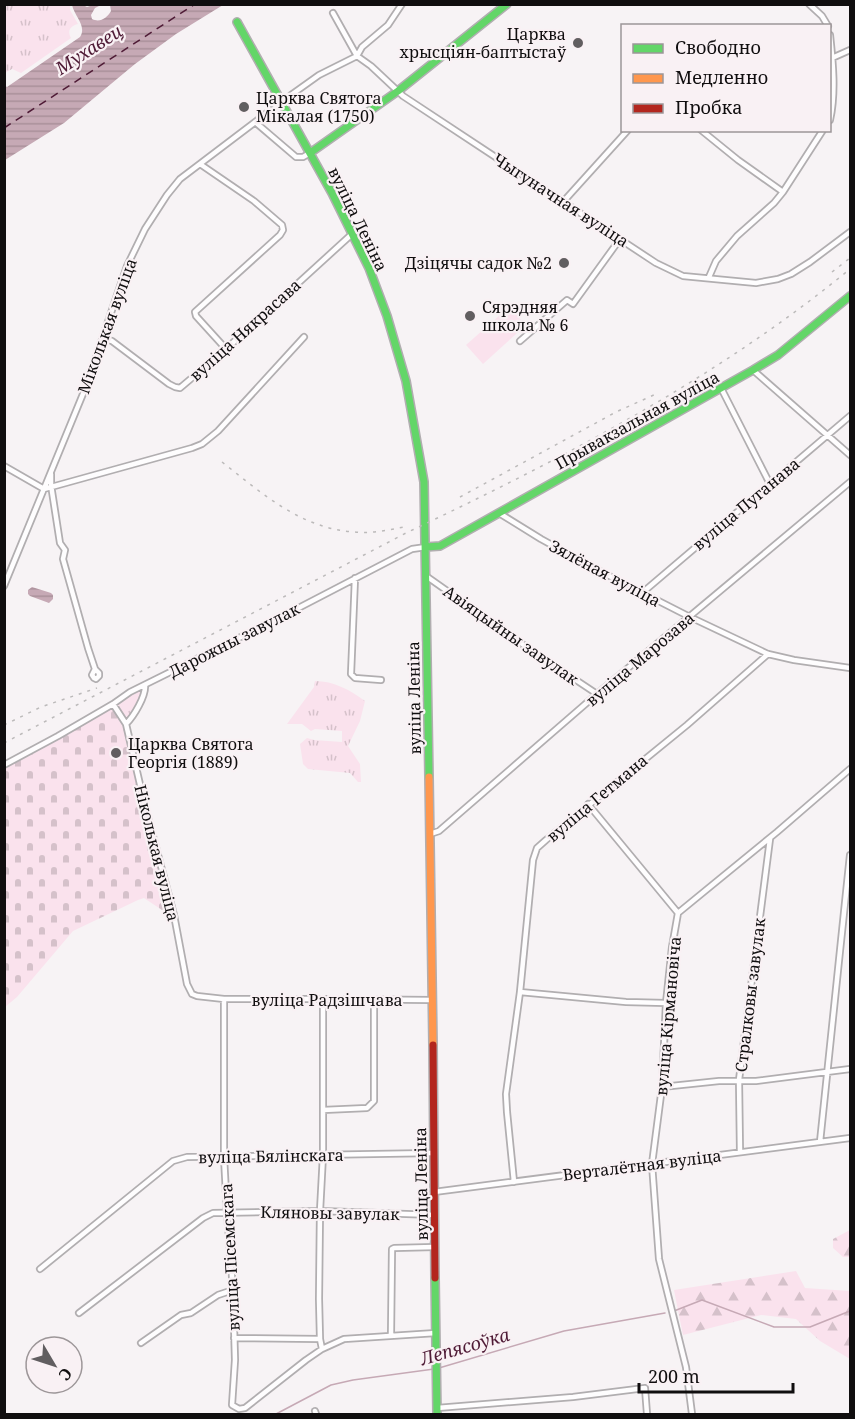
<svg xmlns="http://www.w3.org/2000/svg" width="855" height="1419" font-family="'Noto Serif',serif">
<style>
.grass{fill:url(#grass-tufts)}
.forest{fill:url(#forest-firs)}
.cemetery{fill:url(#cemetery-stones)}
.pitch{fill:#fae2ed}
.water{fill:url(#water-rules)}
.lines{fill:none;stroke-linecap:round;stroke-linejoin:round}
.stream{stroke:#c6a9b5;stroke-width:1.5}
.ferry{stroke:#4f1b36;stroke-width:1.5;stroke-dasharray:8 6;stroke-linecap:butt}
.street-casing{stroke:#b1aeb0;stroke-width:8}
.fast-casing{stroke:#b1aeb0;stroke-width:10}
.slow-casing{stroke:#b1aeb0;stroke-width:10}
.jam-casing{stroke:#b1aeb0;stroke-width:10}
.street{stroke:#fefdfe;stroke-width:4.5}
.fast{stroke:#63d668;stroke-width:7}
.slow{stroke:#ff974d;stroke-width:7}
.jam{stroke:#b3261e;stroke-width:7}
.rail{stroke:#bcbaba;stroke-width:1.5;stroke-dasharray:3 6;stroke-linecap:butt}
.poi-dot{fill:#615e60;stroke:#f9f1f4;stroke-width:2}
.labels{text-anchor:middle;stroke-width:4.5;stroke-linejoin:round;paint-order:stroke}
.poi-label{font-size:16px;fill:#100e0f;stroke:#f9f1f4;text-anchor:start}
.street-label{font-size:16px;fill:#100e0f;stroke:#f9f1f4}
.water-label{font-size:18px;font-style:italic;fill:#4f1b36;stroke:#f9f1f4}
</style>
<defs>
<pattern id="grass-tufts" width="24" height="20" patternUnits="userSpaceOnUse" patternTransform="scale(1.5)"><rect width="24" height="20" fill="#fae2ed"/><path d="M3 7l-1-3M5 7V3M7 7l1-3M15 17l-1-3M17 17v-4M19 17l1-3" fill="none" stroke="#d5c1ca"/></pattern>
<pattern id="forest-firs" width="22" height="20" patternUnits="userSpaceOnUse" patternTransform="scale(1.5)"><rect width="22" height="20" fill="#fae2ed"/><path d="M5 1l3.5 6h-7zM16 11l3.5 6h-7z" fill="#d5c1ca"/></pattern>
<pattern id="cemetery-stones" width="16" height="16" patternUnits="userSpaceOnUse" patternTransform="scale(1.5)"><rect width="16" height="16" fill="#fae2ed"/><path d="M2 7V4a2 2 0 0 1 4 0v3zM10 15v-3a2 2 0 0 1 4 0v3z" fill="#d5c1ca"/></pattern>
<pattern id="water-rules" width="6" height="5" patternUnits="userSpaceOnUse" patternTransform="scale(1.5)"><rect width="6" height="5" fill="#c6a9b5"/><path d="M0 2.5h6" fill="none" stroke="#a9909a"/></pattern>
</defs>
<rect width="100%" height="100%" fill="#f7f3f5"/>
<path class="grass" d="M5,4L70,5V10L78,24C70,26 67,31 71,38L21,73L12,69L5,73Z
M315,681C334,681 350,690 365,701L360,721L348,746L360,764L361,782H358L350,773L308,769L303,764L300,744L307,738L314,740L342,742V731L315,729L311,731L302,724H287L314,687Z
M136,691L140,692L142,694L141,698L129,718C122,714 117,711 118,703Z"/>
<path class="forest" d="M850,1230V1257H843L833,1248V1239Z
M796,1271L805,1288L850,1291V1359L820,1341L796,1319L761,1315L683,1335L674,1290Z"/>
<path class="cemetery" d="M113,708L120,716L169,906L162,910L144,898L138,900L73,931L17,997L5,1007V768Z"/>
<path class="pitch" d="M509,307L526,325L483,364L466,345Z"/>
<path class="water" d="M72,5H83L87,7L93,5H101L95,8L91,15L92,19C100,23 107,18 111,11L110,5H223L176,34L135,64L64,123L5,160V86L7,87L80,37C87,26 75,17 72,5Z
M32,587L51,593L53,595V599L49,603L30,596L28,594V590Z"/>
<g class="lines">
<path class="stream" d="M674,1311L702,1300L774,1327H810L850,1311
M439,1368L564,1331L665,1313
M276,1414L331,1385L353,1380L434,1369"/>
<path class="ferry" d="M4,128L195,4"/>
<defs>
<path id="street" d="M809,4L822,16L828,26
M333,13L357,56L371,66L403,96L656,263L683,276L756,283L778,279L791,274L810,262L850,232
M830,35C833,63 836,93 830,120
M357,56L362,47L388,25L402,4
M832,58L850,50
M291,95L319,75L357,56
M255,122L296,157H303L310,153
M701,130L738,160L783,192
M200,164L254,201L282,225L283,230L280,235L195,312L196,316L226,349
M563,202L628,130
M709,277L716,261L737,236L774,203L783,192L823,130
M103,338L112,341L169,384L175,387L180,388L226,349L352,234
M520,341L567,300L573,304L620,239
M753,370L850,455
M721,388L770,484
M4,466L44,489L192,448L202,444L218,431L304,337
M51,474V485L60,543L65,550L63,559L88,648L95,669L99,673V676L96,679L94,678L92,675L95,669
M499,513L541,539L590,566L690,617L768,654L794,660L850,668
M426,576L528,648L597,694
M355,578L351,674L355,678L381,680
M4,586L85,389L127,266L145,229L167,195L180,179L271,110
M642,593L850,416
M145,685C146,696 134,716 126,724L145,806L174,915L187,984L192,994L197,996L224,999H323L431,1000
M113,704L130,692L283,616L412,549L426,547
M4,765L58,736L113,704L126,724
M588,804L678,913
M430,834L439,831L597,694L850,482
M224,999V1157L227,1212L233,1290L235,1360L232,1405L239,1409L245,1408L306,1360L322,1349L344,1339L436,1333
M666,1003L626,1002L520,992L533,860L537,848L546,840L687,725L768,654
M662,1087L719,1081H756L850,1069
M323,1110L367,1108L374,1101V1000
M820,1142L850,855
M740,1152L739,1080L770,839
M514,1182L507,1112L506,1094L520,992
M434,1192L850,1138
M40,1269L173,1161L187,1157L434,1153
M79,1313L203,1218L213,1213L320,1211L435,1215
M391,1335L392,1249L394,1248L435,1247
M234,1338L320,1339
M141,1343L181,1315L191,1313L218,1295L233,1290
M322,1349L320,1339L319,1299L320,1211L323,1155V999
M437,1408L573,1397L645,1388L647,1414
M315,1411L316,1414
M692,1414L686,1367L659,1259L652,1164L662,1087L666,1003L672,947L678,913L777,832L850,769"/>
<path id="fast" d="M237,22L332,193L369,268L387,316L406,381L424,482L429,777
M310,153L398,91L507,4
M426,547L440,546L753,370L778,355L850,296
M435,1278L437,1414"/>
<path id="slow" d="M429,777L433,1045"/>
<path id="jam" d="M433,1045L435,1278"/>
</defs>
<use href="#street" class="street-casing"/>
<use href="#fast" class="fast-casing"/>
<use href="#slow" class="slow-casing"/>
<use href="#jam" class="jam-casing"/>
<use href="#street" class="street"/>
<use href="#fast" class="fast"/>
<use href="#slow" class="slow"/>
<use href="#jam" class="jam"/>
<path class="rail" d="M832,272L850,258
M222,462C263,494 300,528 354,532C371,534 388,530 404,527
M460,497L616,412L656,394
M4,725L41,707L97,688
M4,743L406,533C562,459 716,379 850,269"/>
</g>
<g class="poi-dot">
<circle cx="578" cy="43" r="6"/>
<circle cx="244" cy="107" r="6"/>
<circle cx="564" cy="263" r="6"/>
<circle cx="470" cy="316" r="6"/>
<circle cx="116" cy="753" r="6"/>
</g>
<g class="labels">
<g class="poi-label">
<text x="566" y="40" text-anchor="end">Царква<tspan x="566" dy="18">хрысціян-баптыстаў</tspan></text>
<text x="256" y="104">Царква Святога<tspan x="256" dy="18">Мікалая (1750)</tspan></text>
<text x="552" y="269" text-anchor="end">Дзіцячы садок №2</text>
<text x="482" y="313">Сярэдняя<tspan x="482" dy="18">школа № 6</tspan></text>
<text x="128" y="750">Царква Святога<tspan x="128" dy="18">Георгія (1889)</tspan></text>
</g>
<g class="street-label">
<text transform="translate(561 200) rotate(33)" y="6">Чыгуначная вуліца</text>
<text transform="translate(358 219) rotate(64)" y="6">вуліца Леніна</text>
<text transform="translate(107 326) rotate(-70)" y="6">Міколькая вуліца</text>
<text transform="translate(245 330) rotate(-42)" y="6">вуліца Някрасава</text>
<text transform="translate(637 420) rotate(-29)" y="6">Прывакзальная вуліца</text>
<text transform="translate(746 504) rotate(-40)" y="6">вуліца Пуганава</text>
<text transform="translate(605 573) rotate(28)" y="6">Зялёная вуліца</text>
<text transform="translate(511 635) rotate(35)" y="6">Авіяцыйны завулак</text>
<text transform="translate(234 640) rotate(-27)" y="6">Дарожны завулак</text>
<text transform="translate(640 659) rotate(-40)" y="6">вуліца Марозава</text>
<text transform="translate(414 698) rotate(-91)" y="6">вуліца Леніна</text>
<text transform="translate(597 798) rotate(-40)" y="6">вуліца Гетмана</text>
<text transform="translate(157 853) rotate(76)" y="6">Ніколькая вуліца</text>
<text transform="translate(750 995) rotate(-83)" y="6">Стралковы завулак</text>
<text x="327" y="1006">вуліца Радзішчава</text>
<text transform="translate(668 1016) rotate(-85)" y="6">вуліца Кірмановіча</text>
<text transform="translate(271 1156) rotate(-1)" y="6">вуліца Бялінскага</text>
<text transform="translate(642 1165) rotate(-7)" y="6">Верталётная вуліца</text>
<text transform="translate(421 1184) rotate(-91)" y="6">вуліца Леніна</text>
<text transform="translate(330 1213) rotate(1)" y="6">Кляновы завулак</text>
<text transform="translate(230 1257) rotate(-93)" y="6">вуліца Пісемскага</text>
</g>
<g class="water-label">
<text transform="translate(89 50) rotate(-33)" y="6">Мухавец</text>
<text transform="translate(465 1347) rotate(-16)" y="6">Лепясоўка</text>
</g>
</g>
<rect width="855" height="1419" fill="none" stroke="#100e0f" stroke-width="12"/>
<rect x="621" y="24" width="210" height="108" fill="#f9f1f4" stroke="#9c9698" stroke-width="1.5"/>
<rect x="633" y="44" width="30" height="9" fill="#63d668" stroke="#9c9698" stroke-width="1.5"/>
<text x="675" y="54" font-size="18" fill="#100e0f">Свободно</text>
<rect x="633" y="74" width="30" height="9" fill="#ff974d" stroke="#9c9698" stroke-width="1.5"/>
<text x="675" y="84" font-size="18" fill="#100e0f">Медленно</text>
<rect x="633" y="104" width="30" height="9" fill="#b3261e" stroke="#9c9698" stroke-width="1.5"/>
<text x="675" y="114" font-size="18" fill="#100e0f">Пробка</text>
<g transform="translate(54 1365) rotate(129)"><circle r="28" fill="#f9f1f4" stroke="#9c9698" stroke-width="1.5"/>
<path d="M0-4.5L10 22L0 15L-10 22Z" fill="#615e60"/>
<text y="-9" font-size="16" font-weight="bold" text-anchor="middle" fill="#100e0f">С</text>
</g>
<path d="M639 1383v9h154v-9" fill="none" stroke="#100e0f" stroke-width="3"/>
<text x="648" y="1383" font-size="18" fill="#100e0f" stroke="#f9f1f4" stroke-width="4.5" paint-order="stroke">200 m</text>
</svg>
